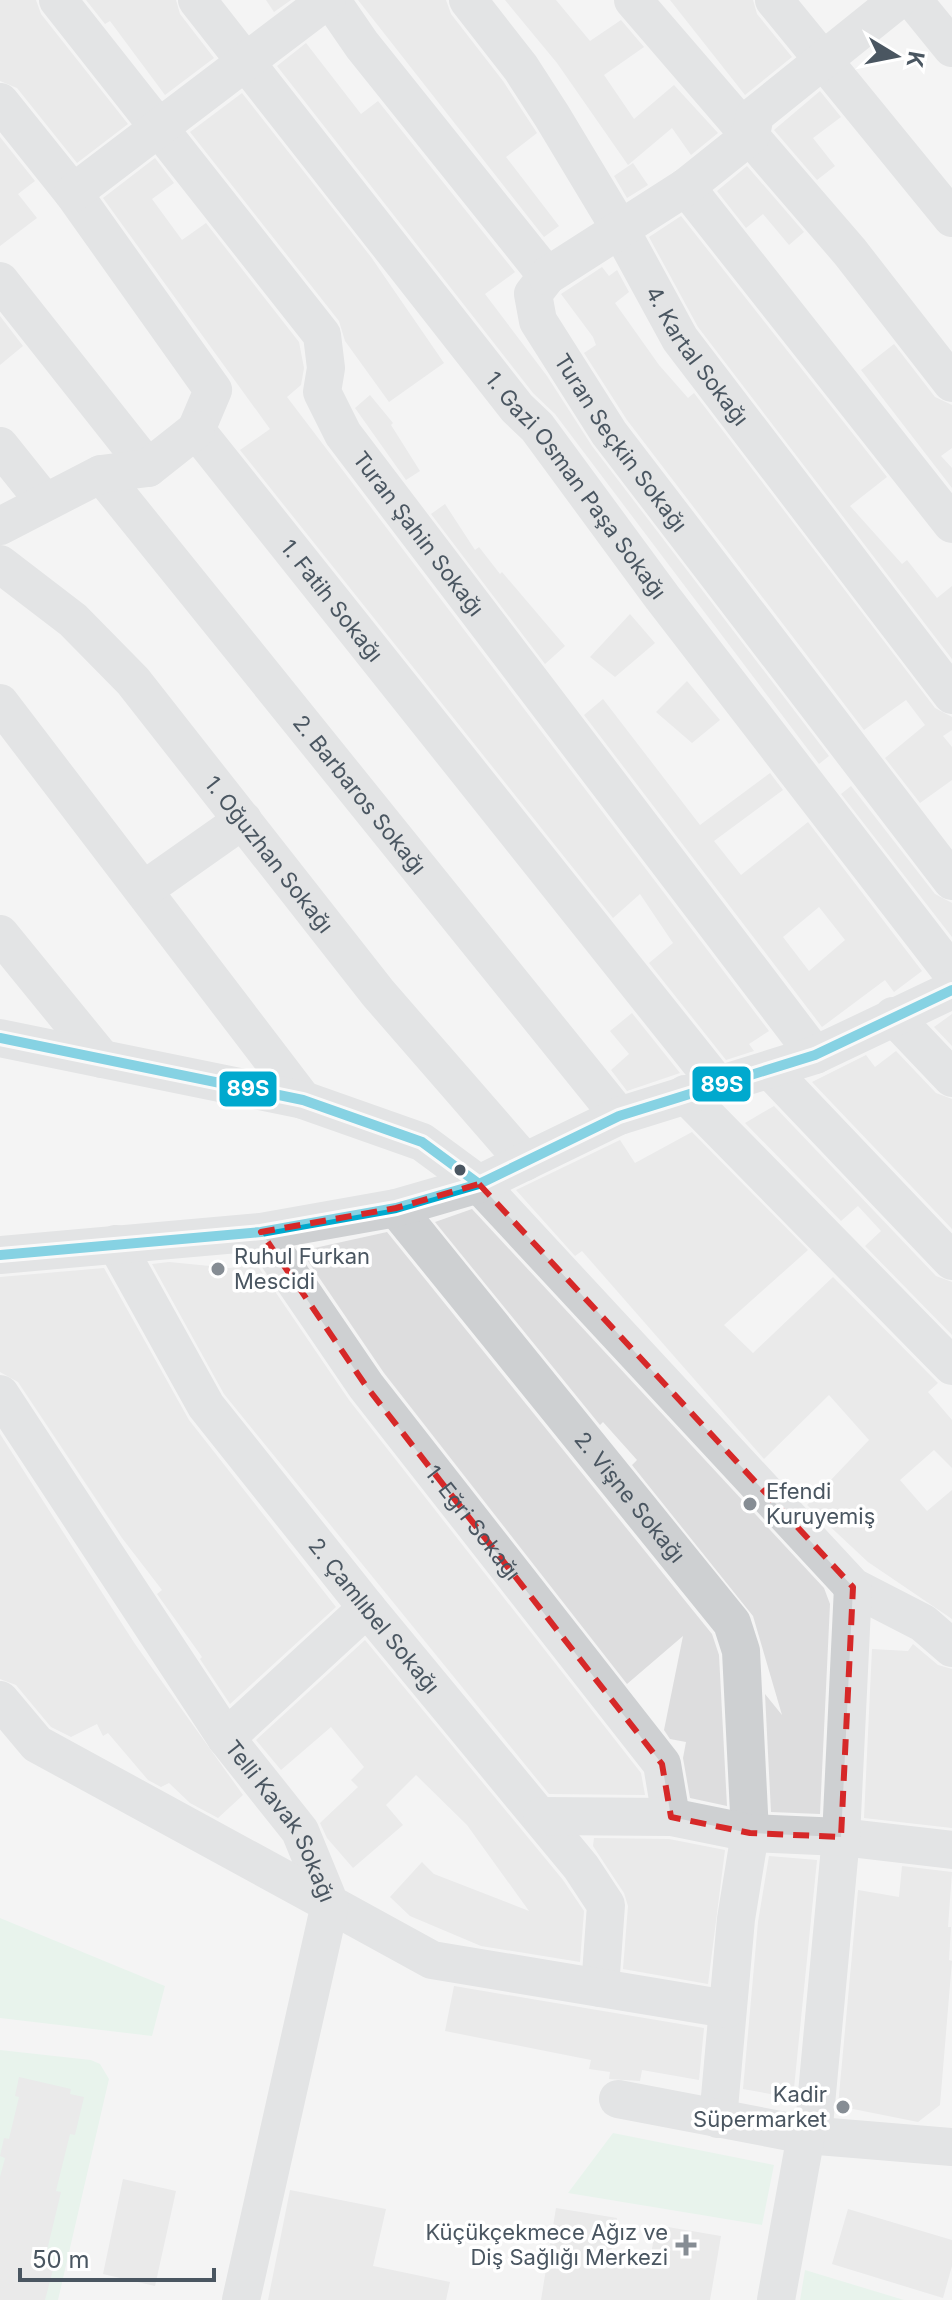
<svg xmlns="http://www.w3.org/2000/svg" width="952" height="2300" font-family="Inter,sans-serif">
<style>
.green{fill:#d9f2e3}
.building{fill:#ddddde;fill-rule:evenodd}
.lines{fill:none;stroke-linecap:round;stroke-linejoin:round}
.minor{stroke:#ced0d2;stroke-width:38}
.bus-1-casing{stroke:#fff;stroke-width:16}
.bus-1{stroke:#00a9ce;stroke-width:10}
.marked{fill:none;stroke:#d62828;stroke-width:6;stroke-dasharray:16 10;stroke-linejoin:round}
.bus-dot{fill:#4a5661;stroke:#fff;stroke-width:3}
.poi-dot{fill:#868d94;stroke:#fff;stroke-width:3}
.labels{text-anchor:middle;stroke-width:7;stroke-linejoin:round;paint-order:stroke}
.street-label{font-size:22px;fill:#4a5661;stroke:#fff}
.poi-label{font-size:22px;fill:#4a5661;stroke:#fff;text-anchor:start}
.line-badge{stroke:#fff;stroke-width:3}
.badge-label{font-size:22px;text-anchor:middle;font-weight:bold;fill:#fff}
</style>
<rect width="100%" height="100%" fill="#f4f4f4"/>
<path class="green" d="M0,1918L165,1986L152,2036L0,2018Z
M0,2050L91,2060L100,2064L109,2079L58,2300H0Z
M613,2133L774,2165L762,2225L568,2193Z
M805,2270L904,2300H800Z"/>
<path class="building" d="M0,0H36L41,14L128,124L77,163L17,88L0,81Z
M86,0H176L180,14L214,58L165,95L110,21L105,24Z
M266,0H291L274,12Z
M358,0H446L451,14L503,81L537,133L506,157L559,226L544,237Z
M505,0H556L590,41L621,20L644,47L604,75L634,119L674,85L718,133L691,155L672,128L628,165L557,63Z
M670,0H753L757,14L792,57L745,95Z
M306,43L361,114L378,101L515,272L485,294L547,376L592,446L829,756L819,764L555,414L533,393L277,66Z
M820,91L841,117L813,138L835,166L817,180L774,130Z
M242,93L371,257L444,363L389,402L345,341L339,321L190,132Z
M0,137L35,181L18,194L37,218L0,246Z
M155,158L174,183L152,199L182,240L206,223L299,342L304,368L301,385L287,397L769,1031L749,1044L754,1051L726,1060L649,963L673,943L640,894L613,918L240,450L270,429L103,198Z
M633,163L648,185L627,198L614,176Z
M747,166L804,232L789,245L763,214L746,228L717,191Z
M681,216L887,477L850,506L902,564L907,560L937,598L952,586V659L698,327L649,237Z
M602,267L609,276L617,270L629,292L615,303L659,365L688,398L694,393L935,708L952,717V730L943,736L952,747V780L920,803L885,758L925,725L906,700L864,730L627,420L584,353L596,345L593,337L561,294Z
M0,316L23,346L0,365Z
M894,344L935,397L952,405V448L941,456L952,468V488L861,370Z
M370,395L393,423L391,425L420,471L406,480L355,408Z
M445,504L475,550L479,547L500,574L502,572L565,646L545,664L431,514Z
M630,614L655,643L615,677L590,657Z
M687,681L720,720L692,743L656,712Z
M603,699L700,825L770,773L783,790L714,841L741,875L808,822L922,971L894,992L885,980L822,1027L584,715ZM819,907L845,940L809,971L783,937Z
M851,786L935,894L952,903V937L841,794Z
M632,1013L680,1073L627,1091L611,1070L629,1054L610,1031Z
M952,1014V1046L934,1027Z
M896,1051L936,1093L952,1099V1229L812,1082L866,1055L875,1067Z
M774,1106L936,1276L952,1282V1335L865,1246L881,1231L858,1206L841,1221L745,1123Z
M692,1132L808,1250L724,1325L753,1353L833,1277L938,1383L928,1392L952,1420V1468L934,1450L900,1480L927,1511L952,1490V1619L868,1562L807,1505L869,1440L829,1395L764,1459L582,1251L575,1256L516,1190L620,1140L635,1163Z
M472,1209L824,1588L830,1604L820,1814L771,1812L765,1694L782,1715L753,1616L632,1465L637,1460L603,1422L600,1425L435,1222Z
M387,1232L712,1634L719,1655L727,1806L690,1798L683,1758L686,1742L670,1739L664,1730L683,1636L627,1684L384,1373L301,1251Z
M169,1262L210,1266L211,1270L257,1265L349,1400L641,1773L645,1795L549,1794L224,1394L152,1264Z
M104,1268L189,1420L336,1607L230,1704L200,1659L202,1657L157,1594L162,1590L122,1538L18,1382L0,1372V1277Z
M0,1434L135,1644L243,1795L218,1818L190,1803L169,1783L161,1787L148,1780L108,1733L103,1736L97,1724L71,1737L51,1727L16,1685L0,1679Z
M365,1640L563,1880L584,1911L580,1962L481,1946L410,1916L390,1897L422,1862L434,1874L529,1911L467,1825L416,1775L386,1805L403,1825L353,1868L327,1838L320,1823L358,1787L351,1780L364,1767L331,1727L281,1770L256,1740Z
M913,1644L938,1665L952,1669V1828L864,1818L872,1649L908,1651Z
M594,1838L669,1839L725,1850L708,1984L623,1969L628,1906L624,1893L593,1846Z
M769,1856L817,1860L793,2098L743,2089L758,1922Z
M902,1866L952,1872L948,1927H951L949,1960L952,1961L940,2105L918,2122L838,2106L858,1890L899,1897Z
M454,1986L704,2028L699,2080L642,2070L640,2081L609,2079L610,2072L589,2069L591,2060L445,2031Z
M19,2077L71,2089L70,2094L84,2097L75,2135L70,2134L56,2191L61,2192L44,2263L54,2266L45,2300H0V2177L5,2158L0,2156L4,2138L9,2139L19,2097L15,2096Z
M123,2179L176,2191L155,2286L103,2274Z
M290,2190L386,2209L373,2266L450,2282L446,2300H268Z
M556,2208L617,2218L611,2255L650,2261L656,2225L721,2236L710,2300H541Z
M848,2209L952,2240V2266L943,2298L832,2264Z"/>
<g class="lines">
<g class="minor">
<path id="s1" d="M58,0L322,335L326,368L322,392L343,434L815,1055"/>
<path id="s2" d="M197,0L517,408L537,427L662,597L952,973"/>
<path id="s3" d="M331,0L362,45L547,276L533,294L538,321L609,433L952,881"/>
<path id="s4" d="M468,0L521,68L552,116L620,229L680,339L952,695"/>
<path d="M633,0L850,252L952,383"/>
<path d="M774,0L952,218"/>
<path d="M913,0L952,48"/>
<path id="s5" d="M0,102L73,193L213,390L196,430L718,1085"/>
<path d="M686,187L952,524"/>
<path d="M73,193L327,0"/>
<path d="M547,276L686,187L751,135L755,115L898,0"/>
<path d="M0,281L148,468"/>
<path d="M0,446L44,501"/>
<path id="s6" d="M101,474L619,1116"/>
<path d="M0,526L101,474L148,468L196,430"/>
<path id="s7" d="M0,564L73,620L133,681L378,993L525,1162"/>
<path d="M0,703L303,1100"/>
<path d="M145,889L243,820"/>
<path d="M0,934L102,1059"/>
<path d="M893,1016L952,1078"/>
<path d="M0,1038L303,1100L422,1142L479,1184L853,1587L923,1623L952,1648"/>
<path d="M771,1071L952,1261"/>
<path d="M685,1094L952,1366"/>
<path id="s8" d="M396,1208L732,1623L741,1651L750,1833L736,1919L718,2119"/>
<path id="s9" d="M261,1232L366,1386L662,1764L671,1817"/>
<path id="s10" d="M116,1244L206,1406L367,1608L581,1867L606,1905L600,1988"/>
<path d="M0,1255L261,1232L396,1208L479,1184L619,1116L815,1055L952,990"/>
<path id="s11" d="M0,1394L226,1738L300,1831L330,1904L432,1960L727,2009"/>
<path d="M0,1700L37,1744L330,1904L241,2300"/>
<path d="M226,1738L367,1608"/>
<path d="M542,1816L671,1817L750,1833L841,1837L952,1850"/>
<path d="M618,2099L806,2135L952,2147"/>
<path d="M813,2136L841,1837L853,1587"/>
<path d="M776,2300L806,2135"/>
</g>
<defs>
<path id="bus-1" d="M0,1038L303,1100L422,1142L479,1184
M0,1255L261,1232L396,1208L479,1184L619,1116L815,1055L952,990"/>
</defs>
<use href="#bus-1" class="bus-1-casing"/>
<use href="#bus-1" class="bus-1"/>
</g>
<path d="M0 0H952V2300H0ZM479,1184L853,1587L841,1837L750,1833L671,1817L662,1764L366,1386L261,1232L396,1208Z" fill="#f4f4f4" fill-opacity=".55" fill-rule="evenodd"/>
<path class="marked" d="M479,1184L853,1587L841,1837L750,1833L671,1817L662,1764L366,1386L261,1232L396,1208Z"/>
<circle class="bus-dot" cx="460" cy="1170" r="7"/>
<g class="poi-dot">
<circle cx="218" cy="1269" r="8"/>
<circle cx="750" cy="1504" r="8"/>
<circle cx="843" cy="2107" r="8"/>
<path d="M682 2233h8v8h8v8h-8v8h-8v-8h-8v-8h8z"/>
</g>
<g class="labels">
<g class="street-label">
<text dy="8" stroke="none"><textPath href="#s4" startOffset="424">4. Kartal Sokağı</textPath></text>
<text dy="8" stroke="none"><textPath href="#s3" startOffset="548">Turan Seçkin Sokağı</textPath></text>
<text dy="8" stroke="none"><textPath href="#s2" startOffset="616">1. Gazi Osman Paşa Sokağı</textPath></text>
<text dy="8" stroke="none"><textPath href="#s1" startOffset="656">Turan Şahin Sokağı</textPath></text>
<text dy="8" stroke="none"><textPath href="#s5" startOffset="620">1. Fatih Sokağı</textPath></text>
<text dy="8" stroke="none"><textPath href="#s6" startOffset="412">2. Barbaros Sokağı</textPath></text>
<text dy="8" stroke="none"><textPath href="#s7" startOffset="398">1. Oğuzhan Sokağı</textPath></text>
<text dy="8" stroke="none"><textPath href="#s8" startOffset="372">2. Vişne Sokağı</textPath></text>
<text dy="8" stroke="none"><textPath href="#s9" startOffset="360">1. Eğri Sokağı</textPath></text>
<text dy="8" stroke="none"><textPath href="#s10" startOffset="454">2. Çamlıbel Sokağı</textPath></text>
<text dy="8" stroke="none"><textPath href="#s11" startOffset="512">Telli Kavak Sokağı</textPath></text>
</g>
<g class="poi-label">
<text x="234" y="1264">Ruhul Furkan<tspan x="234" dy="25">Mescidi</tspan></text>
<text x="766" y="1499">Efendi<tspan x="766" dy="25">Kuruyemiş</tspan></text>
<text x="827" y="2102" text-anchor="end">Kadir<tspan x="827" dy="25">Süpermarket</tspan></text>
<text x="668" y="2240" text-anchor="end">Küçükçekmece Ağız ve<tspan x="668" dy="25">Diş Sağlığı Merkezi</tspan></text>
</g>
</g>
<g class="line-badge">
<rect x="691" y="1065" width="61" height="38" rx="8" fill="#00a9ce"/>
<rect x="218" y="1070" width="60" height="38" rx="8" fill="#00a9ce"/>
</g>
<g class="badge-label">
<text x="722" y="1092">89S</text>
<text x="248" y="1096">89S</text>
</g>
<g transform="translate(896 56) rotate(100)" stroke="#ffffff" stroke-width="6" paint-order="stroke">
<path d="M0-6L14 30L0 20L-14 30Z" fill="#4a5661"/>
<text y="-12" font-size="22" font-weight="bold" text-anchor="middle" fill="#4a5661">K</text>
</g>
<path d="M20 2268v12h194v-12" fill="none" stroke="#4a5661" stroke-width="4"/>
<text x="32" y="2268" font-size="24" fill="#4a5661" stroke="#ffffff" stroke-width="6" paint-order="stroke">50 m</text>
</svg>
